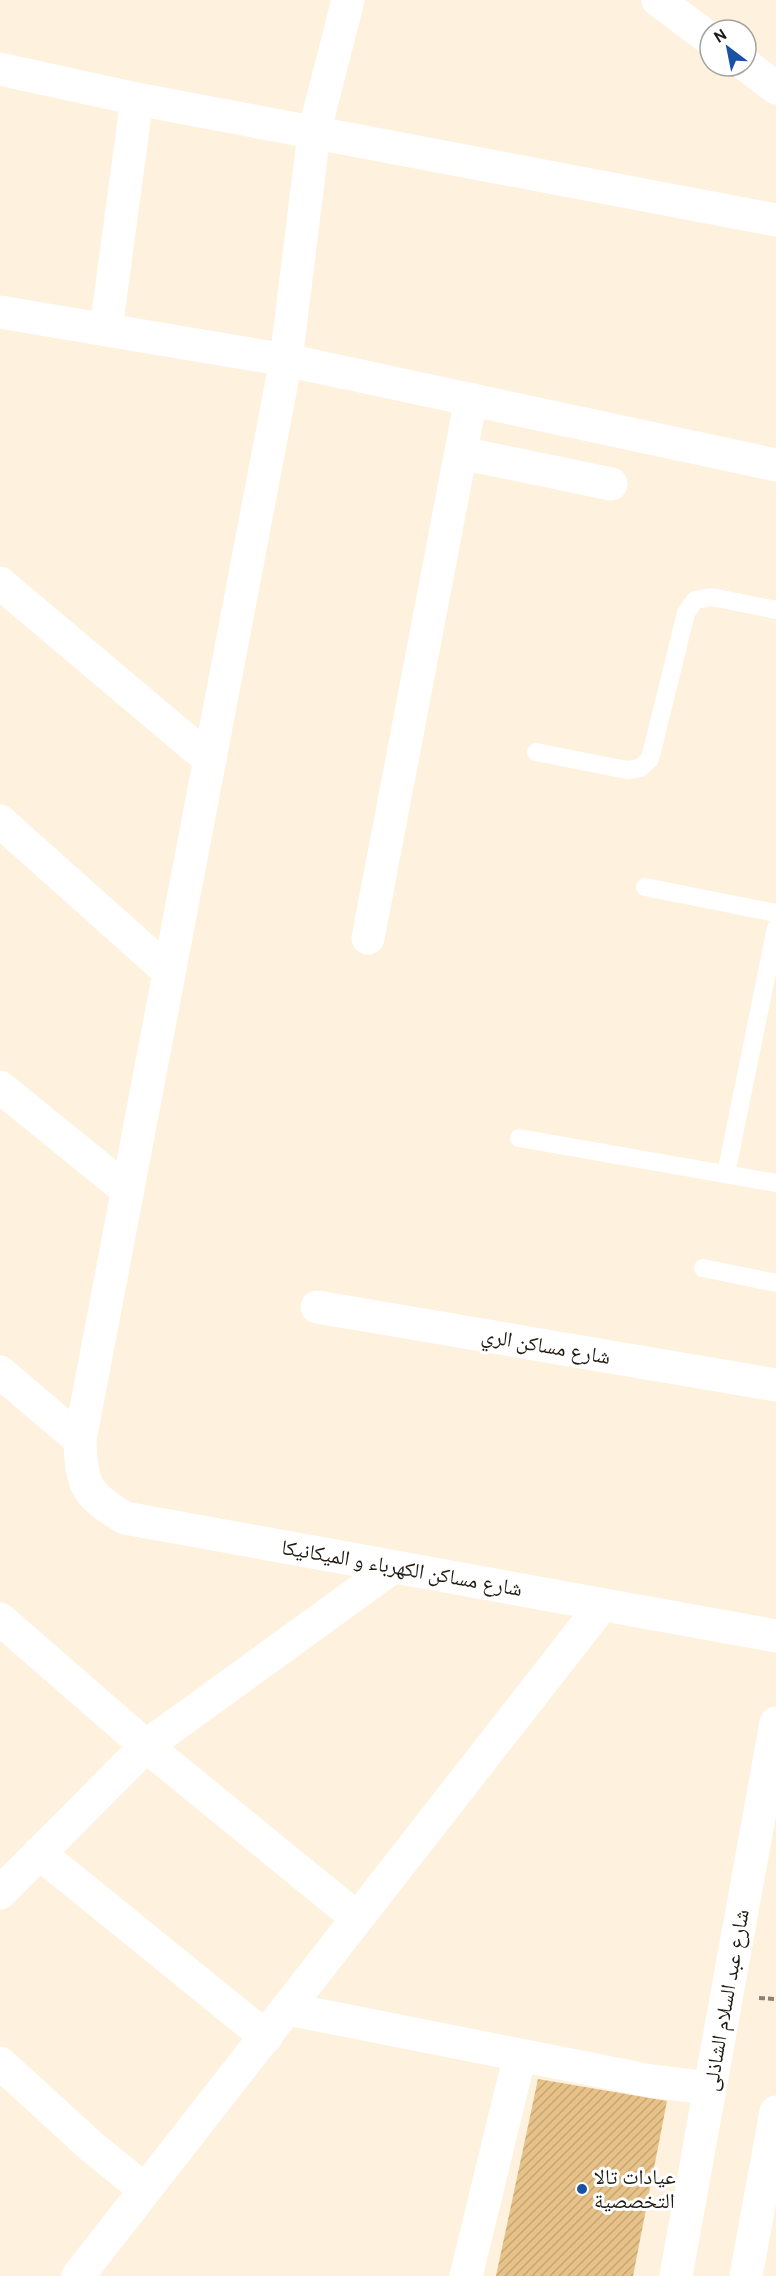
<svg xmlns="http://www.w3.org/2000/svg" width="776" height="2276" font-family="Overpass,'Noto Naskh Arabic',sans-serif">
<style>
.building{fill:url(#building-hatch)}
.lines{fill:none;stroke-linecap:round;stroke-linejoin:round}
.path{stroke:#8a8173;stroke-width:4;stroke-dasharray:6 3;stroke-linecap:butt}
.lane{stroke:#fff;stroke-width:18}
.street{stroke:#fff;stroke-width:33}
.primary{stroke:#fff;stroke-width:33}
.poi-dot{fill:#1a52a3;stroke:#fff;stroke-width:2}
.labels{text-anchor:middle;stroke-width:6;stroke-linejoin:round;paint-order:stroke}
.street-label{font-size:21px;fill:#1f1a11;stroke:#fff}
.poi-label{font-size:21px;fill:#1f1a11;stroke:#fff;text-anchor:start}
</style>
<defs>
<pattern id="building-hatch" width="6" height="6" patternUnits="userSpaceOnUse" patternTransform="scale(1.5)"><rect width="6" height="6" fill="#e7c288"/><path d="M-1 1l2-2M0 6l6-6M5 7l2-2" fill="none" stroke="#c6a674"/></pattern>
</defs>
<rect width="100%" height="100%" fill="#fef1de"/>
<path class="building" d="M538,2079L667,2101L633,2276H496Z"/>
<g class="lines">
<path class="path" d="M759,1998L776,1999"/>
<path class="lane" d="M536,752L627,770L640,768L650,759L686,613L695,600L712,597L776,610
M645,887L776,913
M519,1138L776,1183
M726,1174L776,928
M703,1268L776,1283"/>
<path class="street" d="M348,0L314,133L286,360L80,1440C81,1485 86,1495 125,1518L776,1636
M658,0L710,39
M746,65L776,88
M0,69L137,99L776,220
M0,312L286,360L776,465
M106,329L137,99
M461,453L611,484
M0,583L210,760
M0,821L169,972
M368,938L471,399
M0,1087L128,1191
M317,1307L776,1385
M0,1372L80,1440
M0,1619L146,1746L357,1918
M39,1853L266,2037
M0,1893L146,1746L393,1567
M288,2009L651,2081L709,2088
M0,2063L92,2147L145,2190
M78,2276L602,1605
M466,2276L520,2055"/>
<path class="primary" d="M676,2276L776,1723
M746,2276L776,2112"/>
</g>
<circle class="poi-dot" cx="582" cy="2189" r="6"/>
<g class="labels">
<g class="street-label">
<text transform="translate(546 1346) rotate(10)" y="7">شارع مساكن الري</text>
<text transform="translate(402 1568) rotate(10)" y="7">شارع مساكن الكهرباء و الميكانيكا</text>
<text transform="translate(726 2000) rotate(-80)" y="7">شارع عبد السلام الشاذلى</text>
</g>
<g class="poi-label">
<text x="594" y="2184">عيادات تالا<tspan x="594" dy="24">التخصصية</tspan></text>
</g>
</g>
<g transform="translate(728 48) rotate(328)"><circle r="28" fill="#ffffff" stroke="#a5a3a0" stroke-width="1.5"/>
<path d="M0-4.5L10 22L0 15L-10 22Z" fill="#1a52a3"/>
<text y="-9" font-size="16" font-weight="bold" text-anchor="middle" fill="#1f1a11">N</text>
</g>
</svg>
